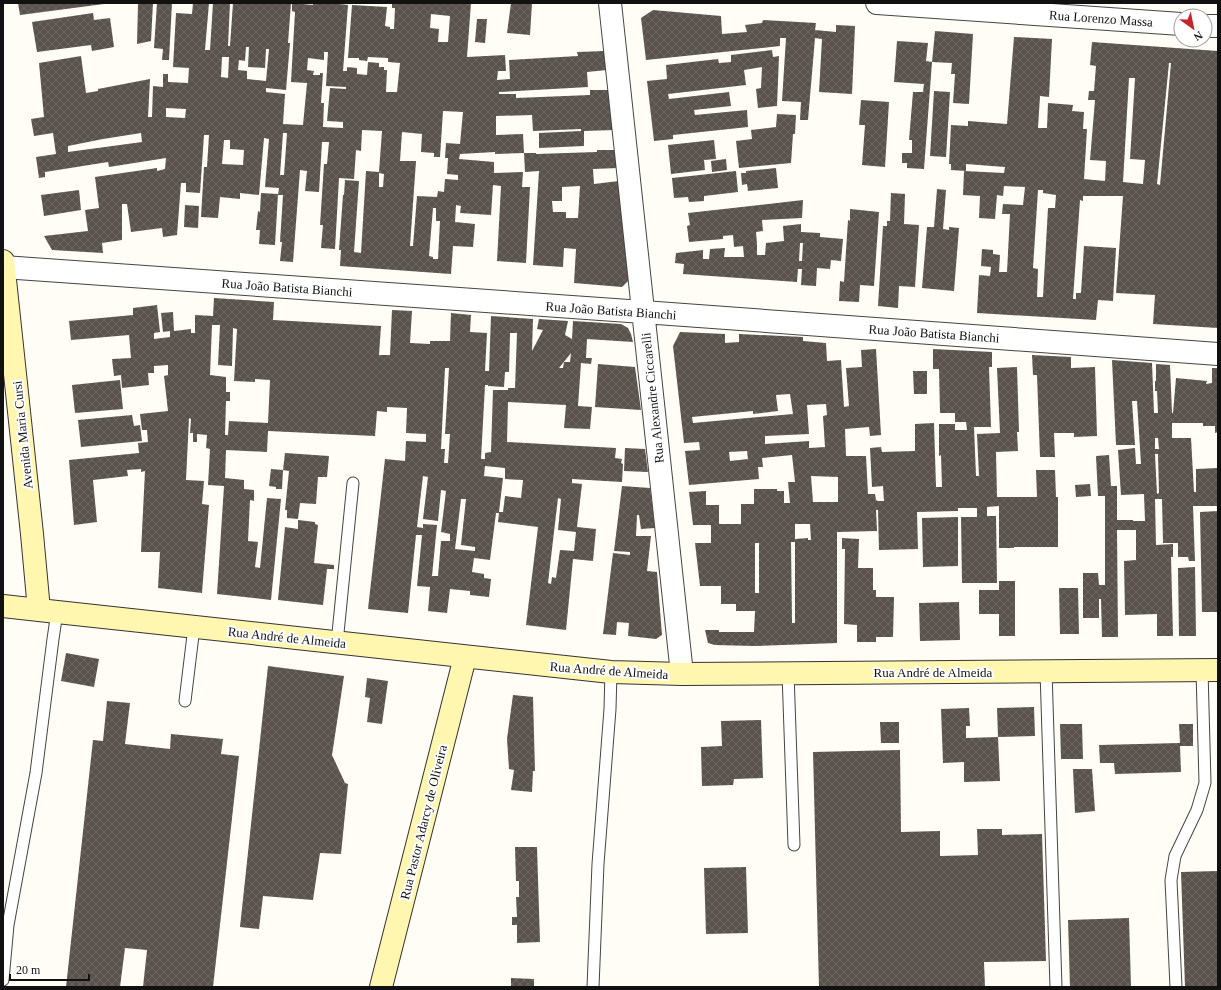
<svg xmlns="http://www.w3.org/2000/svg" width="1221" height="990" font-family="Georgia,serif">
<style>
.building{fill:url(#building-cross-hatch);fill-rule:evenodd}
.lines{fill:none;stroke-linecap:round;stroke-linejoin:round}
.lane-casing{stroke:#444;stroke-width:13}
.street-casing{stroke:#444;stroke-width:24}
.secondary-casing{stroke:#333;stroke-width:24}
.lane{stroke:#fff;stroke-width:11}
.street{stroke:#fff;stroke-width:22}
.secondary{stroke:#fff6b0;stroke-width:22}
.labels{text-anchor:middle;stroke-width:4;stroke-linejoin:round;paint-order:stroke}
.street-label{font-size:13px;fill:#111;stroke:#fff}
</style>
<defs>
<pattern id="building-cross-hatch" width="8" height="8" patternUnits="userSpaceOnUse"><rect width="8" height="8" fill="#5a524d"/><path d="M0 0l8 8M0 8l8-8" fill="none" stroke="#6d6662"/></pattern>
</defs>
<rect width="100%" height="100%" fill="#fffdf5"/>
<path class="building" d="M18,3H104V4L20,15Z
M143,3H153L151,41L137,44L138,4Z
M157,3H172L169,60H162L163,49L154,48Z
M193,3H209L205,50H210L213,3H230L228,46H230L233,3H291L288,43H290L286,90L266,88V92L285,94L283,124L303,125L307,83L291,82L295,12L292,11V3L313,5V3H331L348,5L343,71H347V67L357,68V74L367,75L368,62L379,63V67H384V70H387L386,92H397L400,63L388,62V58L368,57L367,61L359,60V58H348L352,5L387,7L385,26L390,27V29H394L395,8H392V3H471L467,57L505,55L506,71H498L497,80L510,79L509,60L578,56L577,52L605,51L607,70L587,72L588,87L499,92V94H516V98L590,95V90H609L614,130L584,131V146L539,148V133L581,131V129L533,131L532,115L496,116V135L523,134L524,153L495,154V152L460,154L459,159L494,162V173L523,172L522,187H530L526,263L497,261L501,186L493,185L491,215L460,213L461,206L456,205L455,222L475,224L473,247L453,246L451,274L340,266L341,250H339L343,195H344L345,180L359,181L354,252L361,253L366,171L379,172L382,131L362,130L361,151L356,150L354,179L339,178L335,249L321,248L323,225H320L324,164H327L329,142H322L319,192L305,191L307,171L300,170L293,262L280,261L282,242H280L283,195H278L279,188L265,187L269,139L264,138L259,195L240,193V199L220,197L218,218L201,217L204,167H207L209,135H204L200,193L186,192V183H181L177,235L163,237L162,228L131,232L127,204H122V240L102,243L103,253L52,250L44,236L88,231L85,210L99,208L95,177L157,168V171L165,169L166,158L109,167L108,162L45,172V177L39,178L36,157L56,154L53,133L34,136L31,119L44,117L39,63L81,56L86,93L98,91V89L150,79L148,117H152L153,86L163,87V74H168V82L188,83L189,68L173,67L176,13L192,14ZM431,14L450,16L448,42H438L439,29L430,28ZM246,47H249L248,67L265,68L266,49H269L266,81L247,79V71L238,70L239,60L245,61ZM324,52H328L326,86L346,87V89L330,88L327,121L343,122V128L323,127L324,103H321L323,73H320V75H313L314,71L307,70L308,58L324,60ZM222,57H229L228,78L221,77ZM166,108L186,109L185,118L166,117ZM443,111L463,112L460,144L446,143L445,158H448L447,174L458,175V180L445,179L444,192L438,191L437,197L417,196L413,246H410L416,161H400L402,132L422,134L421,152L434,153V157H440ZM141,133L142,142L68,152V146L103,139ZM283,133H287L284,175H280ZM224,140H230V149L244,150L243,165L222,164ZM379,173L384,174L383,187H379ZM433,208H436V221H440L438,259H433V257L429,256Z
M511,3H532L530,35L507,33Z
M653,10L721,16L722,34L747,32L745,25L762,23L763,20L816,23L815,30L836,32V25L855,26L852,94L819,92L822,39L815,38L808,120H800L801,102L782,101L786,38H780V46L646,60L641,18Z
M93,13L94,20L110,18L114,47L92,51L91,45L37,52L32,22Z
M477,19H487L485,43L475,42Z
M935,31L973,34L969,104L953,103L955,74H951L952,63L932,62L924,169L907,168V163H902V153H912V140H909L913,92H923L924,84L894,82L897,41L928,43L926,61L932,62Z
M1014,37L1052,39L1049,97L1040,96L1038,128H1047L1048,103L1073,105L1072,111L1084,112L1083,129H1087L1084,179L1105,181L1106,161L1090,160L1095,100H1088L1089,91H1094L1096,66L1090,65L1092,42L1218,51V328L1153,324L1155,295L1116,293L1123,196H1083V201L1080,200L1073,299H1076V293H1081L1084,246L1116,248L1113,301L1098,300L1096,320L977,313L979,275L990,276L991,267L981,266L982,249L993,250V254L1000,255L999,272H1007L1010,214H1002L1003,204L1023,205L1025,187L1004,186L1003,196L997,195L995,219L979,218L980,196L963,195L964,171L1004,173L1005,167L966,164V171L951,170V164H949L951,125L968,126V121L1007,124ZM1169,63H1171L1160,185L1157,184ZM1129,78H1135L1130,159L1145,160L1143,184L1123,182ZM1038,190H1043V193L1056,195L1055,208H1048L1043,297H1037L1038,269L1033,268Z
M772,50L773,57L779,56L777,106L758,108L756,89L761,88L762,67L744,70L746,85L668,94L669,99L729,92L731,106L694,110L695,115L747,110L748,127L673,135V139L654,141L647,81L667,79L666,65L718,59L719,63L731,62V55Z
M934,91L950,92L946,157L930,156Z
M861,100L889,102L885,167L862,165L865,125H859Z
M777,114L796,115L795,134H793L791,163L739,168L736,141L752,139L751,130L776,127Z
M714,140L716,159L704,160L705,170L671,174L668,145Z
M597,150H616L618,168L593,169L594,184L619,181L629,280L622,287L574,283L576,249L564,248L563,267L533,265L539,171L525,172L524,153H536V154L597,152ZM580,186L578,218H566V212H553L552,201H562V187Z
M726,159L727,170L712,172L711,161Z
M776,168L778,188L748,191L747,184L742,185L741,173H746V171Z
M736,171L738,192L704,196V201L689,202L688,197L674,198L672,178Z
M937,189L946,190L943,229L949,230V227L959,228L954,291L922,288L927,227H934Z
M79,190L81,210L44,216L41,195Z
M261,193L278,194L275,245L259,244L260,230H256L258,211L260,212Z
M891,193L905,194L904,224L919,225L915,287L899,286L898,308L878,306L883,226H887V221H890Z
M803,200L802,218L762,220L763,231L756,232L757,244V255H765L766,243L784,241L783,226L801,224V232L820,233V237L843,239L841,261L831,260L830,269L817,268L816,286L801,285L802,269H798L797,282L683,274L684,264L675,263L676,253L703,250V259H709L710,249L725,248L724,257H744L743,246L734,247L733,235L723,236V239L689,242L687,226L690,225L688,213ZM800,243H803L802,261H799Z
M185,205L199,206L198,228L184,227Z
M850,209L879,212L874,286L860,285L859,302L839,301L840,281L844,282L848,220L850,221Z
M214,298L274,302L273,320L381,326L379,355H390L392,310L412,311L410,343L430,344V341H450L451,313L471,315L470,332L487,333L485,371H489L491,316L533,319L532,351L543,330L537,329L539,319L568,321L565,335L572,339L573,321L621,324L628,328L631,334L633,342L587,339L586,358H592L591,364L581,363L578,406L592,407L590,429L564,428L566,405L508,402L507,442L616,448L615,458L622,459L621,463L623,464L622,482L572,479V483L582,484L577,527L596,529L593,561L573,559L566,630L526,625L538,527L498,522L499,513H496L490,560L474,558L472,572L484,574V578L491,579L489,597L470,595V591L450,589L447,613L428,611L430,587L417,586L422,535H416L408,613L368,609L385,459L405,461L406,441L426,442V434L406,433L407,408L387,407V412L377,411L375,436L268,431L267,452L226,450L225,478L244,480V489L254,490V501L250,500L248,541L258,542L255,567L260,568L267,498L281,499L271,600L217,594L224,486L208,485L210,449L206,448L207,435L197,434V442H193V433H190L191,419L189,418L186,480L204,481L202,504L209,505L202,593L158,588L160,552H141L145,471L141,472V469L127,470L128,476L93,480L97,522L74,525L69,460L139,453L138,443L148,442L147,430H142L140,414L168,411L164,376L168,375V365L154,366V373H148L149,385L122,388L121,375L114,376L112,359L131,358L129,335L71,340L69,321L133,315V308L157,305L160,332L154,333V339L170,337V331L163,332L161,313L173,312L174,331L191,329V333H195V315L213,316ZM212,325H220L218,365L232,366L233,328L237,329L234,381L255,382V379L270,380L268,423L229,421L228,435H225L226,401H230V392H226V377L210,375ZM510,333H517L515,388H508V390H493L491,452L485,453V459H481L485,385H488V386L504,387L505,372H509ZM571,353L570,362H564L563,368H559ZM445,368H449L445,434H450L448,463H444L445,449H441ZM485,466L505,468V479L523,480L521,498L505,496L503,512H499L503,478L484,476ZM423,476L428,477L423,519L438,521L441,490L446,491L441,532L450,534V541H441L438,576H432L437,525L423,524V528L417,527ZM558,498L561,499L558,530L576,532L574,551L560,550L556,578L552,577L551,584L548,583ZM461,499H466L461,545L475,547V551L455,549Z
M680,332L725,334V343L739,342V334L803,337V341L826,343L827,361L841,360L844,407L849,406L846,368L862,367L861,350L876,349L881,435L870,436L869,427L845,429L846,456H866L868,494H875L876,500L878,501H884L883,486L872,487L870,448L881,447L882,452L915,451V424L934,423L936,487H942L941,455L939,456V424H955V430H967L966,422H955V413H940L939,369H933V349L992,352V367H989L991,427H974L976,476H979L977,434L1000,433L997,368L1017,367L1019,432H1017L1018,451L996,452L997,497H1037L1036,470H1055L1056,497H1058V547H1014V548H999V506L987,507V516H996L997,583H962L961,517H977V508H958V511L917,512L918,549L879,550L878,510H876L877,531L837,532V643L754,646L715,645L708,643L705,630H719V632H754L755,611H736V604H721V586H700L695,543H711V525H693L689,492L706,491V505H719V524H741V504H754V489H777V491H784V503H790L788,482H795L792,455L762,458L763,467H758L759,479L689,485L685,451L700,450L699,442L684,443L673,346ZM790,394L793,414L693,423L692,417L753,411V414L778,411L776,395ZM826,404L827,415L823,416L825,447L809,448V441L765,444V436L809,434L807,405ZM747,451L748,459L730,461L729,452ZM811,476L838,477V502H813ZM795,524H810L811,540H808V538L795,539ZM791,542H795V623H792ZM755,543H759V593H755Z
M1032,355L1071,357V368L1095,367L1097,436L1074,437V433H1054L1055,457H1040L1037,375H1033Z
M1112,360L1152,363L1154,413H1158L1157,391H1155V381H1156V364L1170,365L1172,413H1173L1176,378L1207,381L1206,384L1212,383V368H1218V432L1215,433V426H1203V423H1172V438H1191L1194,492H1196V469L1218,468V506H1193L1195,561H1189L1188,557H1178V543H1163L1162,499H1155L1156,545L1173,544V557H1171L1173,636H1157V614L1125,615L1124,561L1136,560V530H1117L1118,637H1102L1101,599H1099V618H1083V573H1098L1099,585H1105V496H1098L1096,456L1109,455L1111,486H1117V520H1133V521H1145L1144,494L1121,495L1118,450L1135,448L1136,464H1141L1137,401H1132L1135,445H1116ZM1155,438H1158L1159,449H1155ZM1155,454H1158L1159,493L1157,494Z
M598,364L635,367L641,410L595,407Z
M913,371H927V394H914Z
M120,380L123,409L75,413L72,385Z
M132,415L134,426L140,425L142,441L81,447L78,420Z
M625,448L645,449L648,472L624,471Z
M285,453L329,456L327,477H318L316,504L300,503L298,519L287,518V510H285L289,471L283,470Z
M271,469L283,470L282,489H276V487L269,486Z
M1090,484L1091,496L1076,497L1075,485Z
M622,486L650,488L655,528L641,529L639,515H637L636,536H651L647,571L657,572L662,635L656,639L628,636L629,623L617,622L616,635L603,634L613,553L630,555V552L614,551Z
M1218,511V612H1202L1200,512Z
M958,517V566L923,567L922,518Z
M298,520L315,522V524L318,525L314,563L334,565V569H327L323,605L278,600L285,527L298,529Z
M842,538L859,539L858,568H873V590H876V597H894L893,637H876V642H857V625L844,624L845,549H842Z
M1195,567L1196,636H1179L1178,568Z
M999,581H1015V636H999V614H979V590H999Z
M1059,588H1078L1079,634H1060Z
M959,602L960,640L920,641L919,603Z
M66,653L99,659L94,687L61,681Z
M268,666L344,676L332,755L345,783L348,784L341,854L320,853L313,900L263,896L259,929L240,927Z
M367,678L388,681L382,724L367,722L370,698L365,697Z
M513,695L533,697L535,771H533L532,792L511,790L514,770L509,769L507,739Z
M107,701L130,703L125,744L170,749L171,734L223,739L221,754L239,756L213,987H143L147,950L125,948L120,987H66L93,740L103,741Z
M1034,707L1035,736L998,737L997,708Z
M969,708L970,726H966V738L998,737L1000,781L964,782V762L943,763L941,709Z
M761,720L763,778L734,779L733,785L702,786L701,747L722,746L721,721Z
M880,722H899V743H881Z
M1060,724H1082L1083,759H1061Z
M1179,724H1193V746H1180L1181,772L1115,774L1114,763H1100L1099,745L1180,743Z
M900,750L901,832L940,831V856L978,855L977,829H1002V835L1042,834L1046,961L984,962L985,987H819L813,752Z
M1073,769H1092L1095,811L1075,813Z
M515,847H537L540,942L517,943V925H512V917H517L516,897H519V881H516Z
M746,867L748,933L706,934L704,868Z
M1218,871V987H1185L1181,872Z
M1129,918L1131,987H1070L1068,920Z
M511,978L534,979V987H511Z"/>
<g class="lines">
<defs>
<path id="lane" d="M337,643L353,483
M1046,671L1056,987
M788,673L794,845
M185,701L194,627
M3,980L8,925L36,773L53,639L57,612
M593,987L598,864L610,709L611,672
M1176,987L1171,880L1175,856L1197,810L1205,783L1202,670"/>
<path id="street" d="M610,3L682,674
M877,3L1181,24
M1205,26H1218
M3,267L643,312L1218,354"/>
<path id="secondary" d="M3,261L32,534L39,610
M3,606L57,612L611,672L682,674L1218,670
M381,987L465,657"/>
</defs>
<use href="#lane" class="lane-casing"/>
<use href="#street" class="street-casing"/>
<use href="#secondary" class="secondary-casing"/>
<use href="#lane" class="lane"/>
<use href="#street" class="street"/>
<use href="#secondary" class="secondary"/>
</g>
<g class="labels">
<g class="street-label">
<text transform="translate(1101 18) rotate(4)" y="5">Rua Lorenzo Massa</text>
<text transform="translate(287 287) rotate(4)" y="5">Rua João Batista Bianchi</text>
<text transform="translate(611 310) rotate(4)" y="5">Rua João Batista Bianchi</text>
<text transform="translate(934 333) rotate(4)" y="5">Rua João Batista Bianchi</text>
<text transform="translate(652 398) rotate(-96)" y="5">Rua Alexandre Ciccarelli</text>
<text transform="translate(22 435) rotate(-96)" y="5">Avenida Maria Cursi</text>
<text transform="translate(287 637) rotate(6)" y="5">Rua André de Almeida</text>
<text transform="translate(609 670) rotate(4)" y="5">Rua André de Almeida</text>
<text x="933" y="677">Rua André de Almeida</text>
<text transform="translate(423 822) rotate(-76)" y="5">Rua Pastor Adarcy de Oliveira</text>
</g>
</g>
<rect width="1221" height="990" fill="none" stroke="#111111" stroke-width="8"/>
<g transform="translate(1193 28) rotate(147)"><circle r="19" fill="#ffffff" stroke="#a0a0a0"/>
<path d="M0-3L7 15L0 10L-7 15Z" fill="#c4262e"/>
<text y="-6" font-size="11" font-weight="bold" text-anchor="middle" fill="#111111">N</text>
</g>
<path d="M10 974v6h79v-6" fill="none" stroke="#111111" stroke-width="2"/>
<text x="16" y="974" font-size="12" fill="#111111" stroke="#ffffff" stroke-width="3" paint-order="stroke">20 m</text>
</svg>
